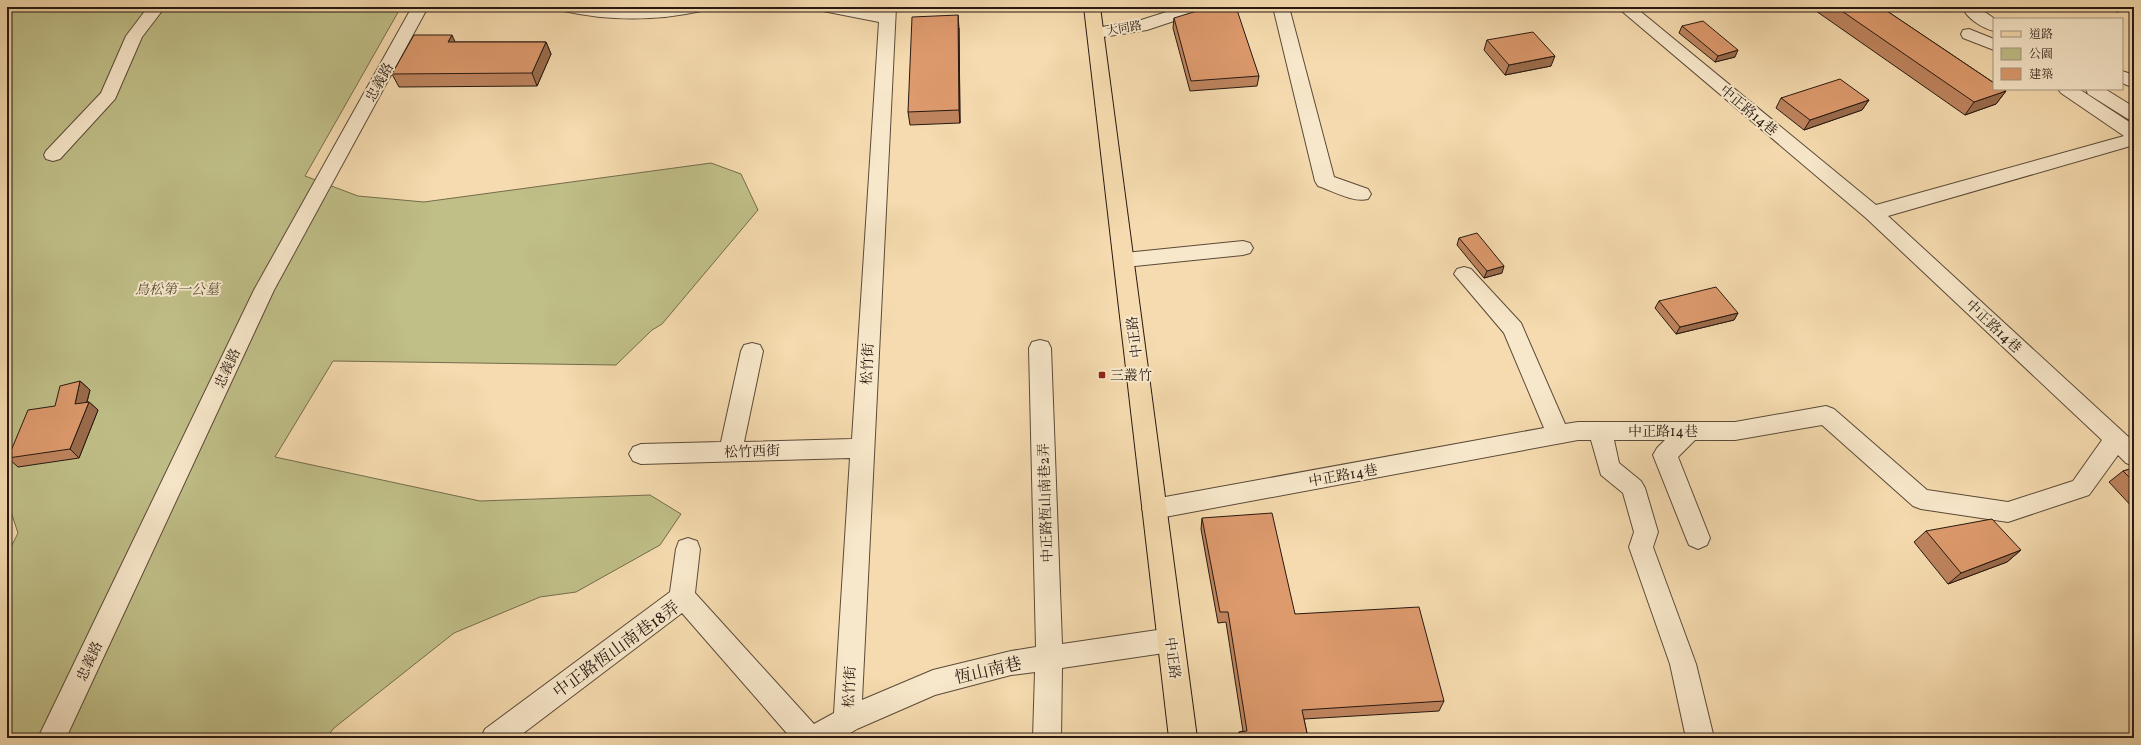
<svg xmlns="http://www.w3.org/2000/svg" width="2141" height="745" font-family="Vollkorn,'Noto Serif TC',serif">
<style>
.green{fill:#c0bf88;stroke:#746c4c}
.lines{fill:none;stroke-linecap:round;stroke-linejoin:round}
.minor-casing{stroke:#5b4a38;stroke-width:2}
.major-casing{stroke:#281911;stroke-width:2}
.minor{fill:#f8e8cb;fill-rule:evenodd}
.major{fill:#f5dbaf;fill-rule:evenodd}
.wall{fill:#be845e;stroke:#281911}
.shaded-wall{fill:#9b6c4c;stroke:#281911}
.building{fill:#dd9a6d;stroke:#281911}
.poi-dot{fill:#8f2418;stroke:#f8e8cb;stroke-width:1.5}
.labels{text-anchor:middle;stroke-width:4;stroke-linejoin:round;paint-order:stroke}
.far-street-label{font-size:12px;fill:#281911;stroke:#f8e8cb}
.street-label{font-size:14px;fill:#281911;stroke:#f8e8cb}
.park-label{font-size:14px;font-style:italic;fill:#564b35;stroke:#f8e8cb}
.poi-label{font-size:14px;fill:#281911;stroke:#f8e8cb;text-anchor:start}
.near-street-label{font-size:17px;fill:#281911;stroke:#f8e8cb}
</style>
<rect width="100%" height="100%" fill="#f5dbaf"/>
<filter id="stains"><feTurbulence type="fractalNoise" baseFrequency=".005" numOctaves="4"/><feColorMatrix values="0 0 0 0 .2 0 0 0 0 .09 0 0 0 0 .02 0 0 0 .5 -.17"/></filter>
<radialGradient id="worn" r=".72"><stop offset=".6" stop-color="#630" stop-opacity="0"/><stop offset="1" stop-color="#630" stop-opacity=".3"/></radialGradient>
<path class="green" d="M7,7H401L305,176L358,196L424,202L711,163L741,174L758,210L662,324L652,330L616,365L333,361L275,457L480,501L650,495L681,514L660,545L576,592L540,597L454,633L334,728L326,738H7V555L18,533L7,500Z"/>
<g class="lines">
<defs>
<path id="minor" d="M148,7H165L142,37L115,99L60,159L53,161L46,159L44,155L46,151L101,93L126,36Z
M412,7H428L274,290L66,738H38L254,290Z
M562,7H703L701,11C657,21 608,21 564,11Z
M821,7H853L879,12L880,7H896L862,700L933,670L1011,651L1036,647L1029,348L1032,342L1040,340L1048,342L1051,348L1062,644L1171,628L1180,632L1184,640L1180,648L1171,652L1062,668L1061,738H1033L1035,672L1011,675L935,695L857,729L842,738H791L682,613L517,738H481L485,729L670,592L676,549L679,541L688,538L697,541L700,549L695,593L814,724L834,713L850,458L641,464L633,461L629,454L633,447L641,444L721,442L741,351L744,345L752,343L760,345L763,351L744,442L852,439L879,22L823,11Z
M1182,7H1206L1204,11L1147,30L1096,38L1090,37L1088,33L1090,29L1138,21Z
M1273,7H1289L1334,177L1368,189L1371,194L1368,199C1353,203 1333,191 1318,186L1315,181Z
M1617,7H1635L1876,205L2124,136L2061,93L2058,89H2079L2134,125V145L1888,216L2134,442V466L2126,463L2118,455L2089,495L2008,522L1921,509L1913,506L1822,425L1735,440H1695L1678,457L1710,538L1707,545L1698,549L1689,545L1686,538L1653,455L1657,448L1665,440H1614L1619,463L1641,481L1645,488L1658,532L1653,547L1696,664L1714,738H1686L1670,664L1629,547L1634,532L1623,493L1601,475L1591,440H1578L1154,519L1146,516L1142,509L1146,502L1154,499L1544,428L1504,333L1454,274L1457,269L1464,267L1471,269L1521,323L1565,424L1578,422H1735L1826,406L1834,409L1927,490L2008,502L2073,481L2102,440L1866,218Z
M1973,7L1979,8L1995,19L1994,31C1984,29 1970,20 1965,12L1967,8Z
M1969,29L1994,39V50L1963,38L1961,34L1963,30Z
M2122,71L2134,75V88L2122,83Z
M2086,89H2105L2134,107V121L2128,119L2088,94Z
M1243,241L1250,243L1253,248L1250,253L1243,255L1125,267L1118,265L1115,260L1118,255L1125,253Z"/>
<path id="major" d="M1084,7H1100L1197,738H1169Z"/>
</defs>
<use href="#minor" class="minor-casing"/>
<use href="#major" class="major-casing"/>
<use href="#minor" class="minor"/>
<use href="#major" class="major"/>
</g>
<path class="wall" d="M1818,7H1881L2006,91L1996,104L1965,115L1816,11Z
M2110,7H2134L2117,12Z
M1174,18L1259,76L1257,86L1190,91L1173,28Z
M1682,26L1735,57L1715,62L1679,33Z
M959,28L960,123L910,125L908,112Z
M1487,40L1551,66L1505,75L1484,50Z
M455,42H546L551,54L537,86L399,87L392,74Z
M1781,98L1869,100L1862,110L1804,130L1776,108Z
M1459,238L1502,273L1484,278L1457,245Z
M1659,301L1738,313L1734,320L1676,334L1655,308Z
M80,381L90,390L87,402H89L98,410L79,458L18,467L8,458L55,406Z
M2134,468V509L2109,482L2123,471Z
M1202,518L1295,614L1444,701L1439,711L1304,719L1308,738H1237L1239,732L1243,731L1226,622L1218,623L1201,529Z
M1926,531L2021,550L2007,562L1948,584L1914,542Z"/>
<path class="shaded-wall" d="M2121,7H2134L2117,12Z
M958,15L959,28L960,123L959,110Z
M452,35L458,48L448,42Z
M546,42L551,54L537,86L532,73Z
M1738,50L1735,57L1715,62L1718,56Z
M1555,56L1551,66L1505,75L1509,65Z
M2006,91L1996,104L1965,115L1974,102Z
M1869,100L1862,110L1804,130L1810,120Z
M1504,266L1502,273L1484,278L1487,271Z
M1738,313L1734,320L1676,334L1680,327Z
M80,381L90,390L84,412L75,404Z
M89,402L98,410L79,458L70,449Z
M2021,550L2007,562L1948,584L1961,573Z"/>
<path class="building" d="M1210,7H1236L1259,76L1191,81L1174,18Z
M1836,7H1881L1994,83V89H2003L2006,91L1974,102Z
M958,15L959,110L908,112L912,17Z
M1703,21L1738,50L1718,56L1682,26Z
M1533,32L1555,56L1509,65L1487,40Z
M414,35H452L448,42H546L532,73L392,74Z
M1840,79L1869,100L1810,120L1781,98Z
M1477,233L1504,266L1487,271L1459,238Z
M1716,287L1738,313L1680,327L1659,301Z
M80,381L75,404L89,402L70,449L8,458L28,410L55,406L60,386Z
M2134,468V482L2123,471Z
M1272,513L1295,614L1419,607L1444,701L1302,710L1308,738H1240L1239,732L1247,731L1228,612H1220L1202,518Z
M1992,519L2021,550L1961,573L1926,531Z"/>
<rect class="poi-dot" x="1098" y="371" width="8" height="8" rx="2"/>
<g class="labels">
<g class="far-street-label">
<text transform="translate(1124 28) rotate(-10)" y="4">大同路</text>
</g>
<g class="street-label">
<text transform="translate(379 82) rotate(-61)" y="5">忠義路</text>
<text transform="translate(1749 110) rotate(40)" y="5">中正路14巷</text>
<text transform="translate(1994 326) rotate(43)" y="5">中正路14巷</text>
<text transform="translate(1134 337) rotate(-97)" y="5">中正路</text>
<text transform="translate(867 364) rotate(-87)" y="5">松竹街</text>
<text transform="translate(227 368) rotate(-65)" y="5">忠義路</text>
<text x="1663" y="436">中正路14巷</text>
<text transform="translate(752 451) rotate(-2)" y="5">松竹西街</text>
<text transform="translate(1343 475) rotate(-10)" y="5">中正路14巷</text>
<text transform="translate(1045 503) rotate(-92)" y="5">中正路恆山南巷2弄</text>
<text transform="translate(1173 658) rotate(83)" y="5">中正路</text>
<text transform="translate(89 661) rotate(-65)" y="5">忠義路</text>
<text transform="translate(849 687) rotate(-87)" y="5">松竹街</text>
</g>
<g class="park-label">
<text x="177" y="294">鳥松第一公墓</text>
</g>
<g class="poi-label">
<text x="1110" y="380">三叢竹</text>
</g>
<g class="near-street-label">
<text transform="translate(616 649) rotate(-36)" y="6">中正路恆山南巷18弄</text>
<text transform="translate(988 670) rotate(-13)" y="6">恆山南巷</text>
</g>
</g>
<rect width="2141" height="745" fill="none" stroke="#f5dbaf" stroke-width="24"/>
<rect x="8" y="8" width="2125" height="729" fill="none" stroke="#281911" stroke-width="2"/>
<rect x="12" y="12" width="2117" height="721" fill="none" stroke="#281911"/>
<rect x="1993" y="18" width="130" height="72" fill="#f8e8cb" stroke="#a59581"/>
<rect x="2001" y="31" width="20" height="6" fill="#f5dbaf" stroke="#a59581"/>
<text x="2029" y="38" font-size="12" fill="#281911">道路</text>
<rect x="2001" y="48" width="20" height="12" fill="#c0bf88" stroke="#a59581"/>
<text x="2029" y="58" font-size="12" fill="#281911">公園</text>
<rect x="2001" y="68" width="20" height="12" fill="#dd9a6d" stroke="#a59581"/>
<text x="2029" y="78" font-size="12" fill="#281911">建築</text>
<rect width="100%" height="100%" filter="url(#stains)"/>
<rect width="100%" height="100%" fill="url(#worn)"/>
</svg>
